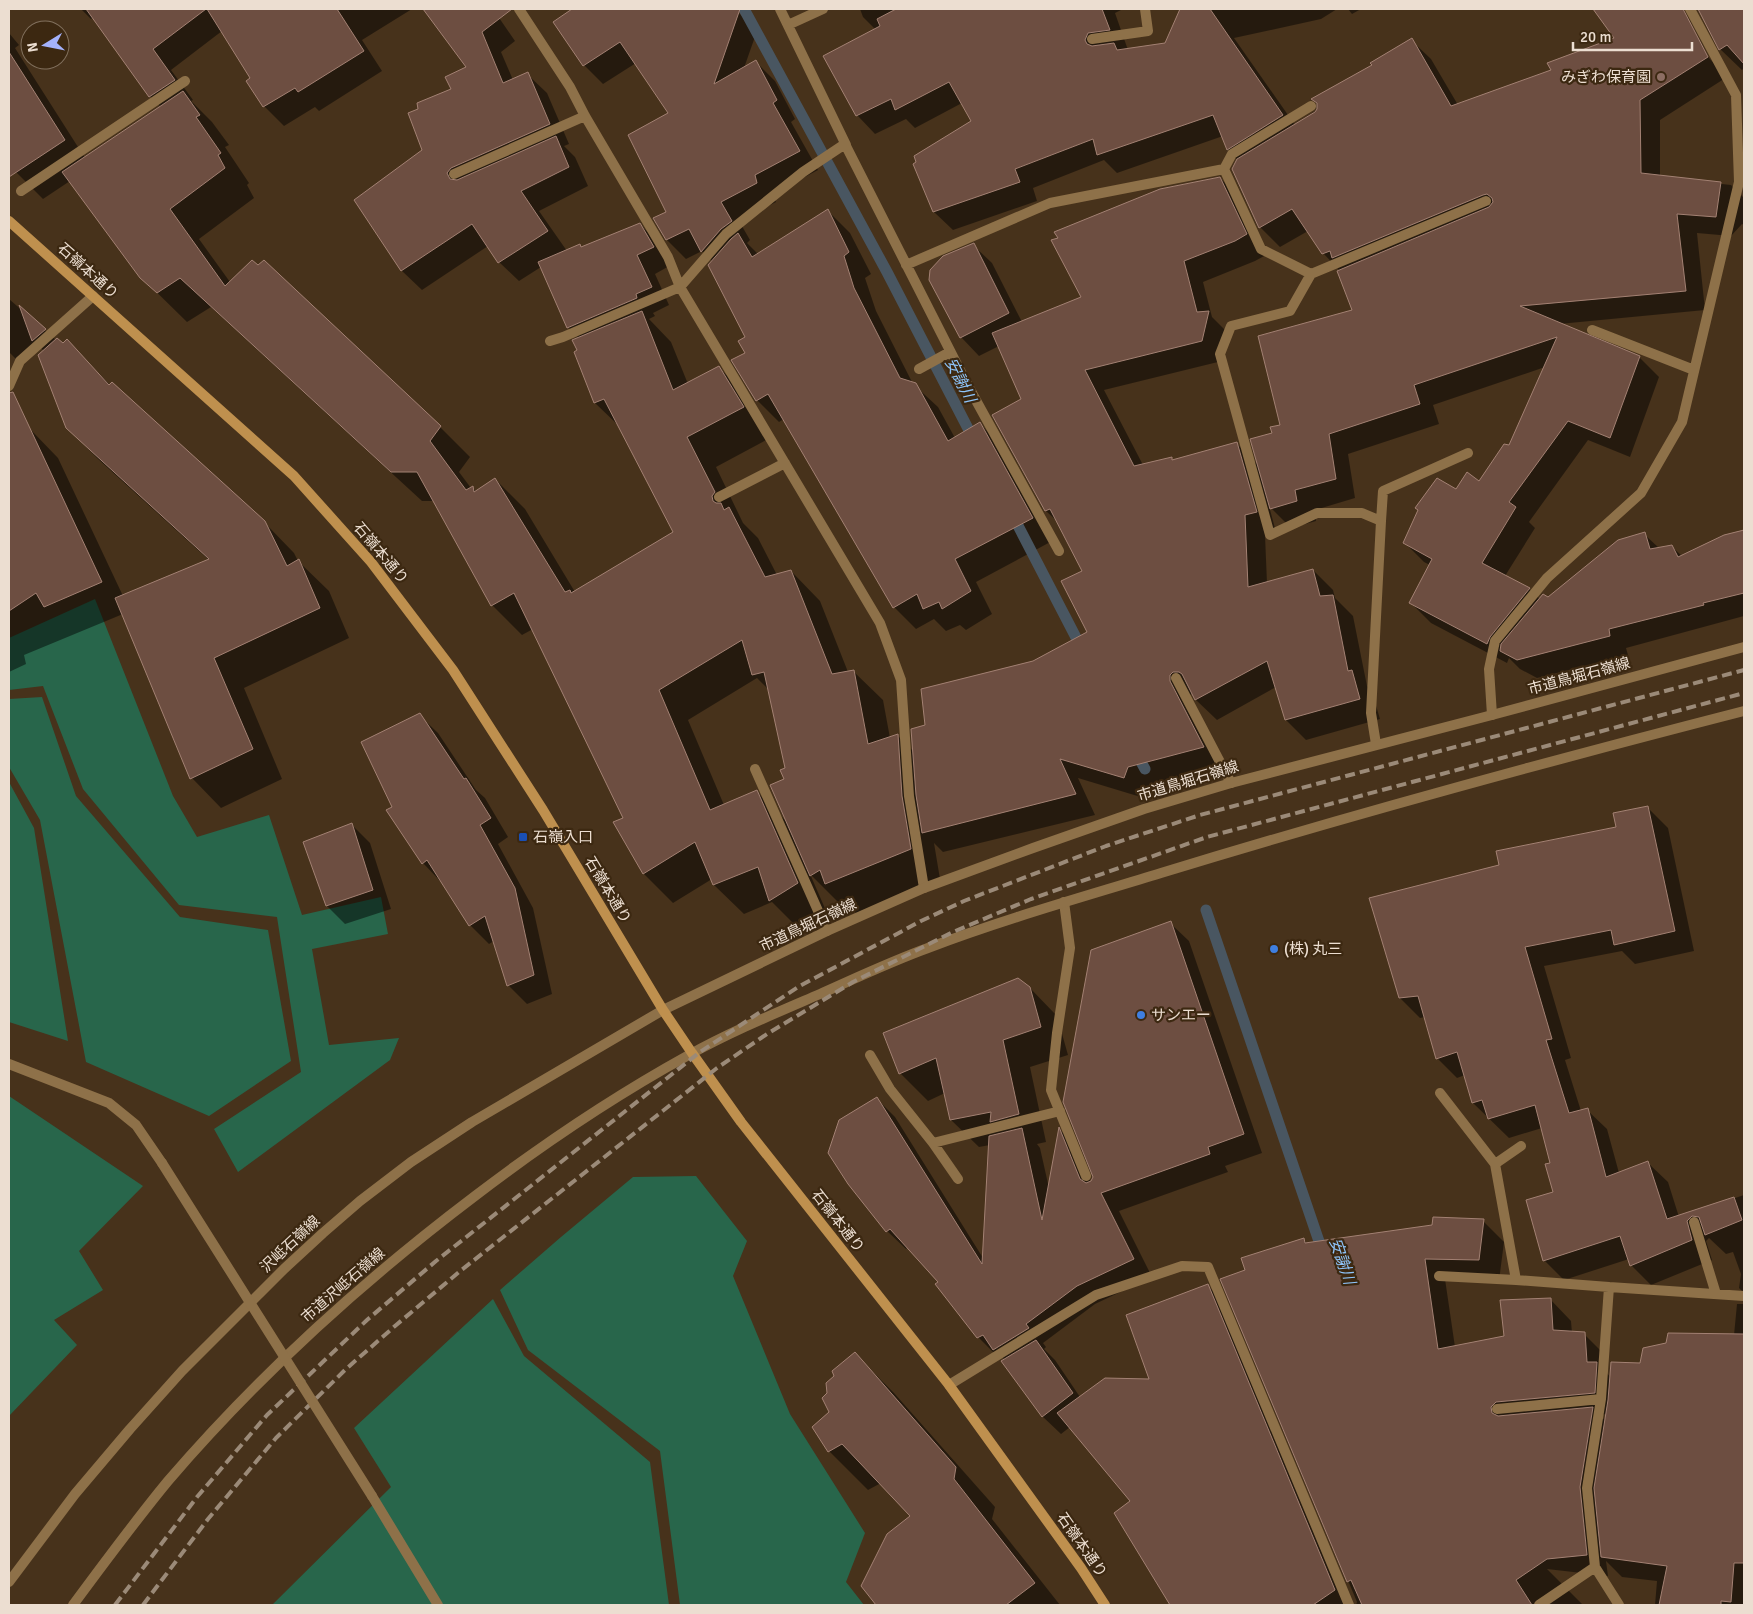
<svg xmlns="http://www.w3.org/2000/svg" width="1753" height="1614" font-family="Signika,'Noto Sans JP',sans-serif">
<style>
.green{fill:#28664b}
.shadow{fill:#0007;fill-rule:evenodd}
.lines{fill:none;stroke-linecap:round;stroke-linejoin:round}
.stream{stroke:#495661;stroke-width:11}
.building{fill:#6d4e41;stroke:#a38173}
.minor{stroke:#8e7149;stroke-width:10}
.tertiary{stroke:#8e7149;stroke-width:10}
.secondary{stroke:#bf904e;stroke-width:10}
.rail{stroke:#9b8a78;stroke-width:4;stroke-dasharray:10 5;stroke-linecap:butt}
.minor-bridge{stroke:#8e7149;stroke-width:10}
.education-dot{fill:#8d6e63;stroke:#3c2811;stroke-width:2}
.transit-dot{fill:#1a4fb4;stroke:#3c2811;stroke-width:2}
.shop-dot{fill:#3f7fe0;stroke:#3c2811;stroke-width:2}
.labels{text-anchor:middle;stroke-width:4.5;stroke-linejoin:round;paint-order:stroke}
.poi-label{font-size:15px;fill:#ecded1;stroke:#3c2811;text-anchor:start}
.street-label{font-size:15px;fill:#ecded1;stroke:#3c2811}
.water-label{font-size:16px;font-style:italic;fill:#8ec4fa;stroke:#3c2811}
</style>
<rect width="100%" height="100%" fill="#47321b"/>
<path class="green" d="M95,599L173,796L197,837L269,815L302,915L381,897L388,934L312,949L329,1045L399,1038L390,1060L238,1172L214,1129L301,1072L277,917L179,905L83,789L43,686L9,690V638Z
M42,697L76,796L180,917L268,930L291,1061L209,1116L86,1062L40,820L9,767V699Z
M9,782L34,828L68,1041L9,1022Z
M9,1096L143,1186L79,1251L103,1290L54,1320L77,1345L9,1416Z
M696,1176L747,1241L733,1276L790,1414L865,1533L846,1582L864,1605H680L660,1451L528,1350L500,1290L561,1237L633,1177Z
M493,1299L524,1356L650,1462L669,1605H272L391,1487L354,1428Z"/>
<path class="shadow" d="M81,9H412L362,40L382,71L319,111L315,107L284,126L264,106L251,78L222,31L171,70L193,100L191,101L212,122L229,145L225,147L249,183L247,185L254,198L199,239L230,282L440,427L470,457L459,472L471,488H473L477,492L495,479L525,509L575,592L674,533L620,427L595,403L575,352L578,351L580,339L568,327L541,267L519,281L499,262L488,246L422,290L402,271L355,200L424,151L452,90L467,68L424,9H493L515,41L501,52L513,80L527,74L547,93L569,144L564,146L575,157L588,186L539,211L567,251L582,248L640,224L658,243L671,265L655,274L669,305L653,313L655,316L649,319L671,342L688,384L719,368L749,397L772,437L716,467L743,523L758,538L777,575L791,571L820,601L848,672L853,671L883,700L890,738L898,736L914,752L926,726L1033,662L1088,632L1084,571L1060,524L1046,511L1023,399L999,346L979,356L961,337L973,245L992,263L1022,322L1083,297L1220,178L1240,198L1266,255L1255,261L1203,282L1212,317L1228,333L1222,361L1104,390L1143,465L1171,458L1174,461L1237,444L1259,466L1273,434L1282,426L1353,311L1340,271L1323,253L1308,231L1280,247L1260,227L1238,160L1228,149L1223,136L1117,173L1104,160L1033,188L1037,201L953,230L934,212L973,121L962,103L915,128L906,119L875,134L857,115L882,36L863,17L860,9H914L883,36L945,9H1123L1115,13L1128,50L1166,45L1181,9H1337L1321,19L1234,38L1295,125L1318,109V105L1313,99L1373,66L1411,40L1431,59L1458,105L1552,71L1616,39L1595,9H1673L1683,23L1696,36L1709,58L1727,77L1660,120V177L1731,185L1744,198V195V225L1742,224L1731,236L1697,233L1705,310L1559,324L1639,357L1659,377L1630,457L1588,440L1529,522L1535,528L1505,576L1529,589L1540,599L1548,598L1644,534L1659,548L1671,546L1682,556L1724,536L1744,531V616L1626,648L1628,655L1537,678L1520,669L1509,658L1507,663L1431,623L1411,603L1430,565L1424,562L1404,542L1456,490L1479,483L1509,447L1545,367L1433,405L1439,424L1348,454L1355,498L1315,510L1316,521L1291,528L1269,506L1276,532L1265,535L1267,583L1313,570L1333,590L1335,598L1353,616L1367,686L1372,692L1380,719L1306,740L1286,720L1276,687L1217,720L1196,700L1193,692L1190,695L1223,767L1148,787L1144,798L1078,778L1095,815L943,852L934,843L940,879L856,913L845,903L841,905L810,874L827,913L800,930L772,902L744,914L714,885L712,879L673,903L644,874L615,823L625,818L533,629L522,635L492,605L434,501H422L211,307L187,322L136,272L70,181L43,199L16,172L9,161V33L19,45L15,48L85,158L161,107L150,96L93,17L91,19ZM757,678L770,691L786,769L787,822L757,792L724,805L688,720Z
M574,9H729L731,12H738L757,31L744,68L756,62L775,81L795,119L791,122L818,170L773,194L776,202L739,221L750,240L747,243L758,254L828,211L850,233L871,274L865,278L876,311L913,384L938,407L955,438L980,424L1002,446L1054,540L976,582L992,614L966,630L960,625L946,631L934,619L916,629L894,607L784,419L779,422L757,400L747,353L746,338L713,262L702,251L686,259L667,240L655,218L668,213L669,114L636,63L603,84L584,65L555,23Z
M1348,9H1361L1352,14Z
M1719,9H1744V68L1742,70L1720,49L1712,33Z
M9,299L56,340L63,345L67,341L111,386L264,522L294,553L298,561L329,591L349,638L244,688L282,779L221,808L192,778L123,614L24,655L26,664L9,672V437L30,429L58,458L123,596L209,560L97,458L67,427L44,351L39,346L22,365L9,352Z
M419,715L438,733L476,790L485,798L508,837L498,844L533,908L552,994L527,1004L508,985L494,941L489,944L470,925L441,882L423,863L394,808Z
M1648,808L1668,828L1694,951L1635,964L1622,951L1544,966L1571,1058L1565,1060L1581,1111L1587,1110L1607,1129L1619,1173L1648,1163L1668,1182L1679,1217L1744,1195V1293L1739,1288L1741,1274L1733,1252L1726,1254L1709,1238L1706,1241L1712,1260L1651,1285L1631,1265L1629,1259L1564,1280L1544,1260L1555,1193L1552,1164L1542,1128L1509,1138L1473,1103L1465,1075L1457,1078L1437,1058L1425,1017L1420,1018L1400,998L1501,866L1618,828Z
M351,824L370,843L391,909L345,924L327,906Z
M1170,923L1189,941L1262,1153L1225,1166L1228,1172L1119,1211L1152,1277L1095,1304L1043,1343L1046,1347L1044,1349L1055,1360L1080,1397L1151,1380L1207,1285L1229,1307L1353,1605H1172L1116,1513L1131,1501L1070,1427L1061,1434L1042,1416L1005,1360L1000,1354L997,1356L978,1337L940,1282L908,1247L906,1249L887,1231L877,1099L895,1117L983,1258L990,1145L979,1147L951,1120L945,1093L928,1101L900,1073L1029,987L1057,1016L1068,1055L1030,1067L1046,1142L1037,1144L1040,1148L1049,1188L1060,1130L1077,1147L1091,1183Z
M1483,1221L1504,1242L1499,1281L1445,1279L1455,1347L1505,1337L1550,1299L1571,1321L1572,1333L1584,1334L1605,1355L1607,1373L1611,1378L1641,1364L1734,1335L1737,1304H1744V1456L1696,1462L1744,1473V1605H1655L1657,1581L1622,1577L1606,1561L1608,1576L1547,1569L1583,1605H1497L1441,1550L1429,1560L1458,1605H1356L1357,1602L1222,1280L1246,1271L1304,1240L1308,1244ZM1607,1414L1606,1421L1599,1415Z
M855,1354L894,1393L995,1507L992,1519L1060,1605H879L863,1585L911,1516L881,1483L868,1490L829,1451L830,1412L829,1393L836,1377Z"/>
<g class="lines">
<path class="stream" d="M744,9L887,272L975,442
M1012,514L1083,651
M1135,751L1145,769
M1206,910L1324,1256"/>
</g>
<path class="building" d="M86,9H206L153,49L175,80L149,97Z
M207,9H337L364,51L298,92L295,88L263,107L246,81L250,78Z
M423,9H512L482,32L503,83L528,72L550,124L451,168L447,173L450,179L457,180L556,136L569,167L521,191L548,231L498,263L472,224L401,271L354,200L422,150L408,113L418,109L417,103L451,89L445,77L466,67Z
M572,9H740L714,84L756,60L777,100L773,103L800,151L755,175L757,183L721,202L732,221L721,229L701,252L689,229L666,240L653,218L666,212L628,135L668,113L620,42L583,66L553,22Z
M896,9H1102L1110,30L1088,33L1085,40L1087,44L1092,46L1114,43L1117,50L1165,43L1180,9H1210L1283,115L1227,150L1213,115L1097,155L1093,139L1015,169L1020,182L933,212L913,164L916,162L914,156L971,121L949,82L895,110L891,99L856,116L823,56L880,26L877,19Z
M1593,9H1683L1708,57L1640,100L1641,173L1721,182L1716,217L1677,214L1686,291L1520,306L1640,356L1610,438L1568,421L1509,502L1516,507L1482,563L1530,588L1490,637L1487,644L1409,603L1432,559L1403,543L1418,510L1415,508L1437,478L1456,489L1467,472L1479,481L1504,444L1509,445L1557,337L1414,385L1420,404L1329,434L1336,479L1295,490L1297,501L1270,509L1250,439L1272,433L1270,427L1280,425L1258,336L1352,310L1337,271L1489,207L1493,202L1492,198L1487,194L1483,195L1332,258L1330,251L1322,254L1292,209L1259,228L1232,169L1237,159L1315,112L1317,109V103L1311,99L1372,65L1370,63L1412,38L1451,106L1551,70L1547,63L1614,38Z
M1698,9H1744V64L1727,45L1719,50Z
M9,52L65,140L9,177Z
M183,91L200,115L196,117L221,153L218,155L225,168L170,209L225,286L252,260L258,265L264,260L441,426L430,441L466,490L473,486L474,492L495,478L565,592L570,590L571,593L673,532L604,399L594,403L574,352L577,350L572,340L642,311L673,390L719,366L744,407L687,437L715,492L712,496L713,501L716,503H721L724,510L729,507L765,577L791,570L832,674L854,670L868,744L898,734L902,796L911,849L825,884L820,870L810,876L770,785L784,779L780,770L785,768L764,672L752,675L742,640L659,690L710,810L757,790L798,883L769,901L758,867L713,885L695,842L643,874L613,822L623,818L514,593L491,606L417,472H391L180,278L157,293L140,278L62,172Z
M1220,177L1247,234L1235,241L1184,261L1197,312L1209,311L1202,341L1085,370L1134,466L1172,457V460L1237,442L1257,512L1245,515L1248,587L1313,569L1320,596L1333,595L1348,671L1352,670L1360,699L1285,720L1267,661L1195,700L1182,674L1179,672H1173L1170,675V681L1204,747L1128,767L1124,778L1060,759L1076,794L922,833L916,795L911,729L925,725L921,689L1033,661L1087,632L1061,581L1082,571L1050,509L1045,511L992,415L1021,399L992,333L1081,297L1051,240L1058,238L1054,232L1160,189Z
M828,209L849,252L844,256L854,288L900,378L916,383L948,441L980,422L1033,518L955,559L971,591L942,609L939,602L923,609L917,594L893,608L768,394L756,401L731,360L745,353L738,341L745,337L708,265L731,239L738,233L752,257Z
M640,223L654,247L637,255L652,287L636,294L637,298L567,328L538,262L580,244L581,247Z
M974,243L1009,313L960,338L929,280L930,270L943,256Z
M19,305L46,329L32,341Z
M57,338L63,343L67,339L109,385L112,382L265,521L287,566L299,559L320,608L214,658L253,749L190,779L115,598L209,559L66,428L38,355Z
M13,392L102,582L44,607L36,593L9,611V393Z
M1744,530V593L1703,603L1704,605L1609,629L1610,636L1517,660L1500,651L1501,644L1543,594L1548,597L1618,540L1645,532L1650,549L1672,545L1678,557L1724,535Z
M420,713L464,779L466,778L491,818L480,825L515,888L534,975L507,986L485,916L469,926L427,860L422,864L386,810L392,807L361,742Z
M1648,806L1675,931L1614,945L1611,930L1525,947L1552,1039L1546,1040L1569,1113L1588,1108L1606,1177L1648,1161L1667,1219L1734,1197L1742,1220L1705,1235L1699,1217L1692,1216L1687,1221L1692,1240L1630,1266L1620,1236L1543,1261L1526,1200L1553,1192L1545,1164L1550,1163L1535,1105L1488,1119L1482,1100L1472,1103L1457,1052L1436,1059L1418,996L1399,998L1369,898L1499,865L1496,851L1616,827L1613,813Z
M352,823L373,890L326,906L303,842Z
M1171,921L1244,1134L1208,1147L1210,1154L1101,1193L1134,1259L1077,1286L1026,1324L1029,1328L993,1350L983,1335L977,1338L935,1284L938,1282L890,1229L886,1232L848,1184L828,1153L839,1120L877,1097L982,1264L989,1136L1022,1128L1042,1220L1059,1127L1080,1179L1086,1183L1091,1181L1093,1177L1063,1102L1091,950Z
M1018,978L1030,987L1041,1027L1003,1040L1019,1114L990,1122L991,1112L950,1120L936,1058L899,1074L883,1033Z
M1433,1217L1484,1219L1479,1260L1425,1259L1438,1349L1504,1336L1500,1300L1551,1298L1553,1330L1585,1332L1587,1362H1597L1595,1393L1496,1402L1491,1407L1492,1413L1498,1416L1593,1407L1580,1487L1587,1555L1547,1559L1516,1580L1532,1605H1362L1351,1580L1347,1582L1220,1279L1245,1270L1241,1258L1304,1238L1305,1243L1432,1225Z
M1208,1284L1335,1590L1313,1605H1170L1114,1513L1130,1501L1057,1413L1105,1378L1149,1379L1126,1315Z
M1668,1333L1744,1334V1563H1734L1731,1602L1721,1601V1605H1659L1667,1566L1601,1557L1594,1488L1608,1400L1611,1362L1640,1363L1643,1348L1666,1343Z
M1036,1340L1073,1393L1042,1417L1001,1361Z
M855,1352L956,1467L954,1479L1035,1583L1006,1605H876L861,1586L887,1534L910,1516L842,1444L828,1452L812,1427L829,1412L822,1398L827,1393L826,1383L834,1376L832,1371Z"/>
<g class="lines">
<path class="minor" d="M519,9L570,87L585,116L668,257L680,287L880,623L901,680L909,796L924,888
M780,9L846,145
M788,25L823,9
M1092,39L1148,31L1145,9
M1224,169L1232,154L1311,106
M454,174L585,116
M21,191L185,81
M906,265L1050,203L1224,169L1261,249L1311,274L1486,201
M1311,274L1290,311L1231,326L1220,354L1270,535L1317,513H1362L1381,521L1371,713L1376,744
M1592,330L1694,370
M550,341L563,337L680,287L726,234L803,172L845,144L967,384L1059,551
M919,369L950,352
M9,386L20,361L93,296
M719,497L785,463
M1381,521L1383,491L1468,453
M1176,678L1231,783
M1492,715L1489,669L1495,641L1547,578L1641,493L1682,422L1739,182L1736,95L1690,9
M755,769L827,931
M1064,902L1070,948L1057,1033L1051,1090L1086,1176
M870,1055L890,1089L933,1143L1060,1111
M9,1064L109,1103L136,1125L162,1163
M1440,1093L1495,1164L1516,1280L1609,1287L1601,1399L1587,1488L1595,1567L1539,1605
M933,1143L958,1179
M1495,1164L1521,1146
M1694,1222L1716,1294
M1439,1276L1516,1280
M1609,1287L1744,1296
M949,1385L1096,1295L1182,1266L1208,1267L1349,1605
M1497,1409L1601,1399
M372,1496L438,1605
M1595,1567L1619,1605"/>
<path class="tertiary" d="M9,1582L75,1494L130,1429L182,1371L284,1269L323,1233L360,1201L411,1162L472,1122L663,1010L827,931L924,888L1033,848L1144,809L1231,783L1492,715L1744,647
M73,1605C104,1563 135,1521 168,1481C259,1375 364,1280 475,1196C543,1144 613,1097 687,1056C730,1032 776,1013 820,994C856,978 892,961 928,948C1004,919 1083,897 1161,873C1354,814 1549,761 1744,711"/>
<path class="secondary" d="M9,221L294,476L371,562L453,670L543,810L663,1010L692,1053L741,1122L949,1385L1081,1568L1105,1605"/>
<path class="rail" d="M115,1605L197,1497L267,1415L367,1320L436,1261L700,1052L798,987L921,921L964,901L1106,846L1200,815L1744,670
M143,1605L208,1519L276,1438L346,1369L395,1326L459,1272L717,1068L767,1034L853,982L953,932L1031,899L1207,837L1744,693"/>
<path class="minor-bridge" d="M162,1163L372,1496"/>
</g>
<circle class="education-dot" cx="1661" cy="77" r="5"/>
<rect class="transit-dot" x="518" y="832" width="10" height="10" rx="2.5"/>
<g class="shop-dot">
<circle cx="1274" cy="949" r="5"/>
<circle cx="1141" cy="1015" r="5"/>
</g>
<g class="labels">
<g class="poi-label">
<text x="1651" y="82" text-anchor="end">みぎわ保育園</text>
<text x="533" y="842">石嶺入口</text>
<text x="1284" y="954">(株) 丸三</text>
<text x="1151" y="1020">サンエー</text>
</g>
<g class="street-label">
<text transform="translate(88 271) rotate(42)" y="5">石嶺本通り</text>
<text transform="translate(381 553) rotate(50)" y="5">石嶺本通り</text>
<text transform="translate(1579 676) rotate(-15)" y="5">市道鳥堀石嶺線</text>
<text transform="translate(1188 781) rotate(-17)" y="5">市道鳥堀石嶺線</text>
<text transform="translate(608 890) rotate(59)" y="5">石嶺本通り</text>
<text transform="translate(808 925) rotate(-25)" y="5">市道鳥堀石嶺線</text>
<text transform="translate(838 1221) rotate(52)" y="5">石嶺本通り</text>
<text transform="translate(290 1244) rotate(-43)" y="5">沢岻石嶺線</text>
<text transform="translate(343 1285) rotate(-41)" y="5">市道沢岻石嶺線</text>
<text transform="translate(1082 1545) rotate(55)" y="5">石嶺本通り</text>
</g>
<g class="water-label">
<text transform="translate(961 380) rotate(63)" y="6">安謝川</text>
<text transform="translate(1343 1261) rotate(71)" y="6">安謝川</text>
</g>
</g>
<rect width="1753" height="1614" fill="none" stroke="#ecded1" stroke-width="20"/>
<g transform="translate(45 45) rotate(260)"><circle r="24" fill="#3c2811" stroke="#82715e"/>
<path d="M0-4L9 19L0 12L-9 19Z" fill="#a4b2fc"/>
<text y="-8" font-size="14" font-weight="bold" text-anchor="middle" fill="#ecded1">N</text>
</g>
<path d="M1573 42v8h119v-8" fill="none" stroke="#ecded1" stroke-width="2.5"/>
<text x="1580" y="42" font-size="15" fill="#ecded1" stroke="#3c2811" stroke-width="4" paint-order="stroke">20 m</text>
</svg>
